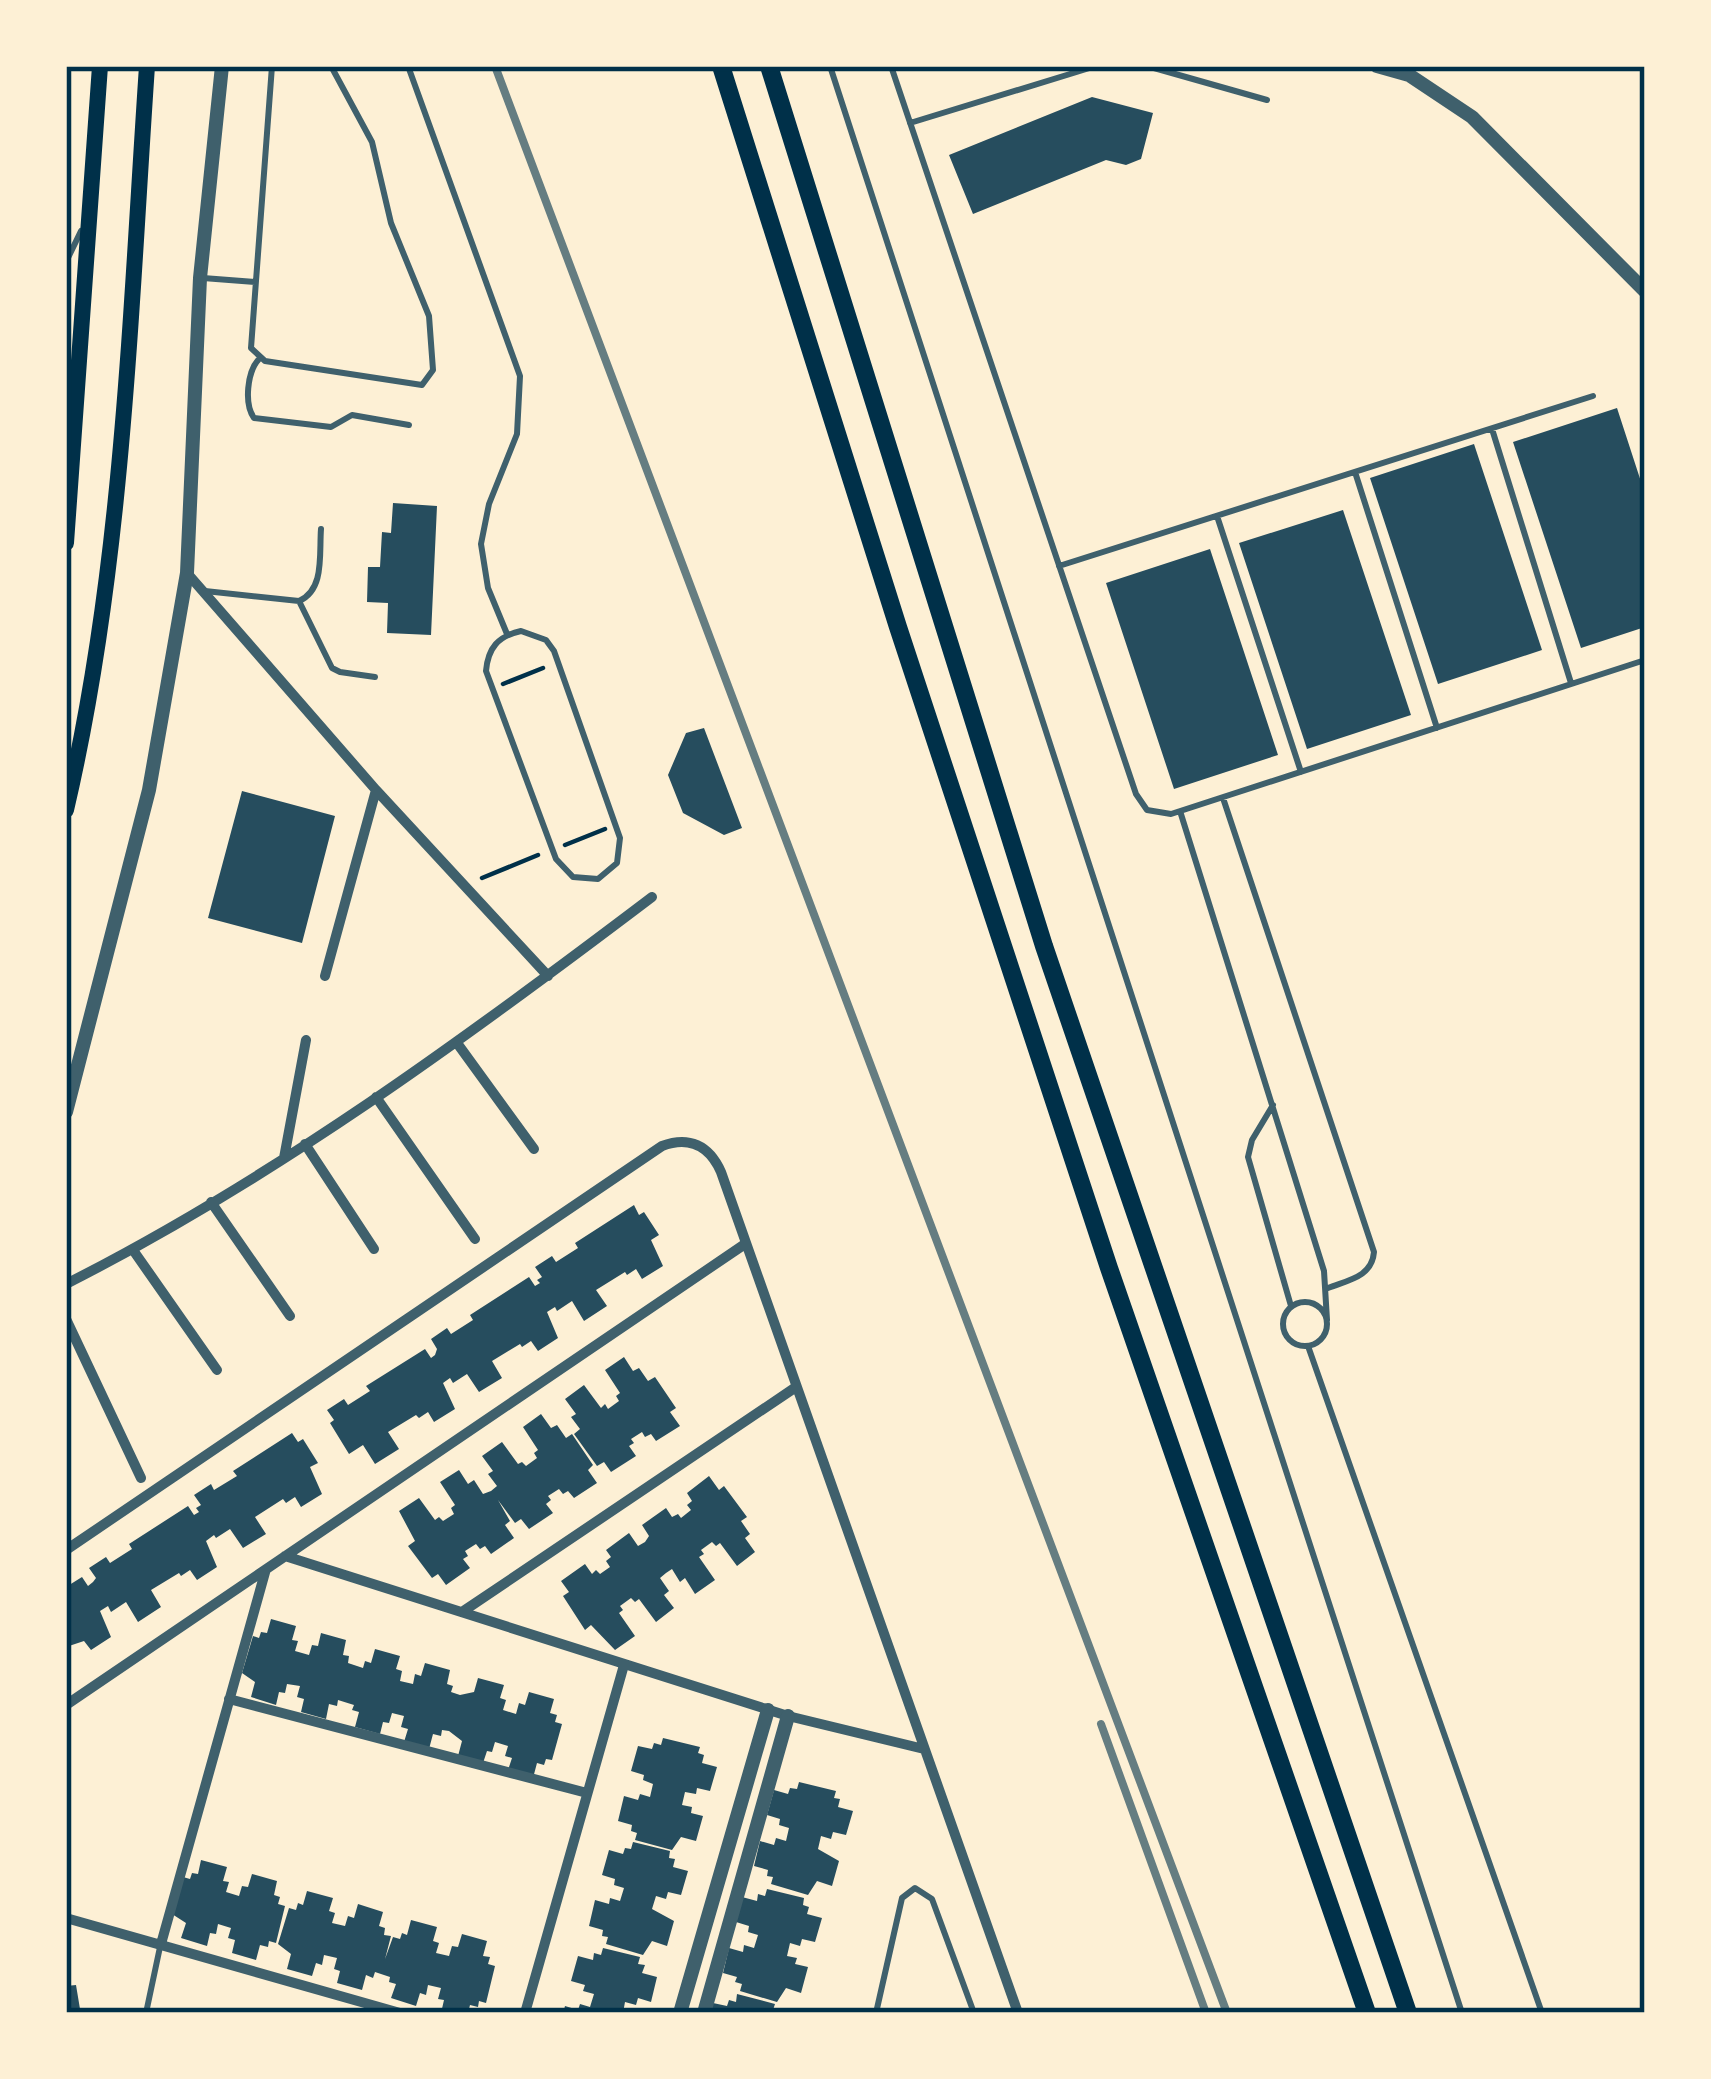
<svg xmlns="http://www.w3.org/2000/svg" width="1711" height="2079" font-family="Ubuntu,sans-serif">
<style>
.building{fill:#264d5e}
.lines{fill:none;stroke-linecap:round;stroke-linejoin:round}
.path{stroke:#003049;stroke-width:4.5}
.service{stroke:#3f606c;stroke-width:6}
.minor{stroke:#3f606c;stroke-width:10}
.tertiary{stroke:#3f606c;stroke-width:14}
.primary{stroke:#003049;stroke-width:16}
.trunk{stroke:#003049;stroke-width:18}
.rail{stroke:#657d81;stroke-width:8}
.neatline{fill:none;stroke:#003049;stroke-width:4.5}
</style>
<rect width="100%" height="100%" fill="#fdf0d5"/>
<path class="building" d="M1092,97L1153,113L1141,159L1126,165L1106,160L973,214L949,155Z
M1617,408L1645,494V627L1581,648L1513,442Z
M1474,444L1542,650L1438,684L1370,478Z
M393,503L437,506L431,635L387,633L388,603L367,602L368,567H380L382,532L391,533Z
M1343,510L1411,715L1307,749L1239,543Z
M1210,549L1278,755L1174,789L1106,583Z
M704,728L742,828L724,835L683,813L668,775L686,733Z
M242,791L335,816L302,943L208,918Z
M634,1205L639,1215L644,1212L659,1235L651,1240L663,1266L642,1279L636,1269L627,1275L625,1272L596,1290L607,1306L584,1321L572,1301L557,1311L555,1307L547,1312L558,1338L538,1351L531,1341L522,1347L520,1344L492,1361L502,1378L479,1392L467,1374L453,1383L450,1378L443,1383L455,1409L434,1422L428,1412L419,1418L416,1415L388,1432L399,1449L375,1464L363,1445L349,1454L330,1423L334,1420L327,1410L344,1399L348,1405L370,1391L366,1386L425,1349L431,1358L435,1355L437,1349L431,1339L447,1328L451,1334L473,1320L470,1315L529,1277L535,1286L540,1283L537,1280L542,1277L535,1267L552,1256L556,1262L578,1248L575,1243Z
M624,1357L633,1371L639,1368L648,1381L655,1377L676,1408L670,1412L680,1426L656,1441L651,1434L645,1437L642,1432L631,1439L634,1443L629,1446L636,1456L611,1472L604,1462L597,1466L574,1434L580,1429L571,1417L576,1414L565,1399L584,1385L601,1408L605,1404L608,1409L619,1401L616,1396L620,1393L605,1370Z
M541,1414L551,1428L557,1425L566,1438L572,1434L593,1465L588,1470L597,1483L574,1498L568,1491L563,1494L559,1489L548,1496L551,1500L546,1504L553,1513L529,1529L521,1519L515,1523L498,1500L510,1521L505,1525L514,1538L491,1554L485,1546L480,1549L476,1544L465,1551L468,1556L463,1559L470,1568L446,1585L438,1574L432,1578L408,1546L415,1541L399,1511L419,1498L435,1520L439,1517L443,1521L454,1514L451,1508L455,1505L440,1482L459,1470L468,1484L474,1480L483,1494L491,1491L497,1486L488,1474L493,1471L482,1456L502,1442L518,1464L522,1462L526,1466L537,1458L534,1453L538,1450L523,1427Z
M292,1433L298,1442L303,1439L318,1463L310,1467L322,1494L301,1507L295,1497L286,1503L283,1499L255,1517L266,1534L243,1548L230,1529L216,1538L214,1535L206,1541L217,1567L197,1580L190,1570L181,1576L179,1573L151,1590L161,1607L138,1622L126,1602L111,1612L108,1606L100,1611L111,1637L91,1650L84,1641L66,1647V1587L82,1577L88,1586L93,1582L96,1578L89,1568L106,1557L110,1563L132,1549L129,1544L188,1506L194,1515L199,1512L196,1508L201,1505L194,1495L211,1484L214,1490L237,1476L233,1471Z
M709,1476L719,1490L724,1486L747,1517L741,1521L750,1534L745,1538L755,1552L737,1566L720,1543L716,1546L712,1542L701,1550L704,1554L699,1557L715,1580L695,1594L685,1578L680,1582L672,1569L666,1573L660,1578L669,1591L664,1595L674,1608L656,1622L639,1599L635,1602L631,1598L620,1606L623,1610L619,1613L635,1636L615,1650L591,1625L585,1630L563,1596L569,1592L561,1581L585,1564L592,1574L596,1570L600,1574L610,1567L606,1561L611,1557L606,1550L629,1533L638,1546L645,1542L649,1536L642,1525L666,1508L672,1517L678,1514L681,1518L691,1510L687,1505L692,1501L687,1493Z
M271,1619L296,1626L292,1640L298,1641L295,1651L309,1655L312,1645L318,1646L321,1633L346,1640L343,1655L349,1656L348,1663L363,1668L365,1661L371,1663L375,1649L400,1656L396,1669L402,1671L400,1681L413,1684L415,1674L421,1676L425,1663L450,1670L447,1684L453,1686L451,1692L460,1695L474,1692L478,1678L504,1685L500,1698L506,1700L503,1710L516,1714L519,1703L525,1705L529,1692L554,1699L550,1713L557,1715L555,1722L562,1724L552,1760L546,1759L544,1765L537,1763L533,1778L508,1770L512,1758L505,1756L508,1746L495,1742L492,1752L487,1751L483,1763L458,1756L462,1741L449,1731L442,1730L441,1736L433,1734L429,1749L404,1742L408,1729L401,1727L404,1716L392,1713L389,1723L383,1722L380,1734L355,1727L359,1712L352,1710L354,1705L338,1700L337,1706L329,1704L326,1719L301,1712L304,1699L297,1697L300,1686L287,1684L285,1693L279,1692L276,1705L251,1697L255,1682L242,1673L253,1636L259,1638L261,1632L267,1633Z
M663,1738L700,1747L698,1753L704,1755L702,1763L717,1767L710,1791L697,1788L696,1794L685,1792L682,1805L692,1807L691,1813L703,1816L696,1841L681,1837L672,1850L635,1840L637,1833L631,1831L632,1825L618,1821L624,1796L638,1800L640,1794L650,1797L653,1784L643,1780L644,1775L631,1771L638,1746L652,1749L654,1743L661,1745Z
M799,1782L836,1791L834,1798L840,1799L838,1807L853,1811L846,1835L833,1832L831,1839L821,1836L818,1849L839,1861L832,1886L817,1881L808,1895L771,1884L773,1877L767,1876L768,1870L754,1866L760,1841L774,1845L776,1838L786,1841L789,1828L779,1825L780,1819L767,1815L774,1790L788,1794L790,1788L797,1789Z
M633,1842L670,1851L669,1858L675,1859L673,1867L688,1871L681,1895L668,1892L666,1899L656,1896L652,1909L674,1921L667,1946L652,1941L643,1955L606,1944L608,1937L602,1936L603,1930L589,1926L595,1900L609,1904L610,1898L620,1901L624,1888L614,1885L615,1879L602,1875L609,1850L623,1854L625,1848L631,1849Z
M201,1860L227,1867L223,1881L229,1882L226,1892L239,1896L242,1886L248,1887L252,1874L277,1881L274,1895L280,1897L278,1904L285,1906L276,1943L269,1941L268,1947L260,1945L256,1960L232,1953L235,1940L228,1938L231,1928L218,1924L216,1934L210,1933L207,1946L181,1938L186,1923L172,1914L183,1877L190,1879L192,1873L198,1874Z
M767,1889L804,1898L803,1905L809,1907L807,1914L822,1918L815,1942L802,1939L800,1946L790,1943L787,1956L797,1958L795,1964L808,1967L801,1993L786,1988L777,2002L740,1991L742,1984L735,1982L737,1977L723,1973L729,1948L743,1952L744,1945L754,1948L758,1935L748,1932L749,1926L736,1922L742,1897L757,1901L758,1894L765,1896Z
M307,1891L333,1898L329,1911L335,1913L332,1923L345,1926L348,1916L354,1918L358,1904L383,1912L379,1926L385,1928L384,1935L391,1936L385,1959L393,1937L400,1939L402,1933L407,1935L411,1920L437,1927L433,1941L439,1943L436,1953L449,1956L452,1946L458,1947L462,1934L487,1941L483,1956L490,1957L488,1964L495,1966L486,2003L479,2001L478,2007L470,2005L468,2013H441L444,2000L438,1999L441,1988L428,1985L426,1995L420,1993L416,2006L391,1998L396,1984L389,1982L390,1977L375,1972L373,1978L366,1975L362,1990L337,1983L340,1971L334,1969L337,1958L324,1955L322,1965L316,1963L312,1976L287,1969L291,1954L278,1944L289,1908L296,1910L298,1903L303,1905Z
M603,1948L640,1957L638,1964L645,1965L642,1973L657,1977L651,2002L638,1998L636,2005L625,2002L623,2013H563L565,2006L578,2010L580,2004L590,2007L594,1994L583,1991L585,1985L571,1981L578,1956L593,1960L594,1953L601,1955Z
M76,1985L80,2009L66,2012V1986Z
M737,1994L775,2004L772,2013H710L713,2003L727,2006L729,2000L736,2002Z"/>
<g class="lines">
<path class="path" d="M503,684L543,668
M565,845L605,829
M482,878L538,855"/>
<path class="service" d="M272,66L251,348L265,361L422,385L433,370L429,316L391,223L372,142L331,66
M408,66L520,376L517,434L489,504L481,544L488,588L507,634
M830,66L1462,2013
M891,66L1136,794L1147,810L1171,814L1645,660
M1147,66L1267,100
M910,123L1096,66
M66,262L81,231
M203,278L255,282
M259,359C247,372 244,404 254,418L331,427L352,415L409,425
M1492,429L1571,683
M1355,472L1437,728
M1217,516L1301,772
M1059,566L1593,396
M205,591L299,601C325,590 319,554 321,529
M299,601L332,668L340,672L375,677
M521,631L546,640L554,651L620,838L617,863L598,879L573,877L556,859L486,671C488,648 498,636 521,631Z
M1223,798L1374,1252C1372,1277 1348,1280 1328,1288
M1180,811L1324,1271L1327,1320
M1273,1105L1252,1140L1248,1157L1291,1306
M1283 1324a22 22 0 1 1 44 0a22 22 0 1 1-44 0Z
M1308,1346L1542,2013
M146,2013L160,1947
M876,2013L902,1898L915,1888L932,1899L974,2013"/>
<path class="minor" d="M187,573L376,790L548,976
M325,976L376,790
M457,1043L534,1149
M376,1097L475,1239
M305,1144L374,1249
M284,1158L306,1040
M211,1202L290,1316
M133,1250L217,1370
M66,1284C275,1178 466,1038 652,897
M66,1319L141,1478
M66,1550L662,1146C689,1136 709,1145 721,1172L1018,2013
M285,1556L788,1716L924,1749
M462,1612L796,1387
M229,1699L587,1793
M66,1705L745,1244
M66,1918L400,2013
M161,1944L266,1569
M525,2013L624,1665"/>
<path class="tertiary" d="M1377,66L1409,75L1472,117L1645,291
M66,1112L149,790L187,573L200,278L222,66
M680,2013L768,1710
M704,2013L788,1716"/>
<path class="primary" d="M66,543L100,66
M66,810C123,566 130,315 147,66"/>
<path class="trunk" d="M721,66L898,627L1109,1268L1367,2013
M769,66L1044,946L1408,2013"/>
<path class="rail" d="M495,66L1227,2013
M1101,1724L1206,2013"/>
</g>
<rect width="1711" height="2079" fill="none" stroke="#fdf0d5" stroke-width="138"/>
<rect x="69" y="69" width="1573" height="1941" class="neatline"/>
</svg>
